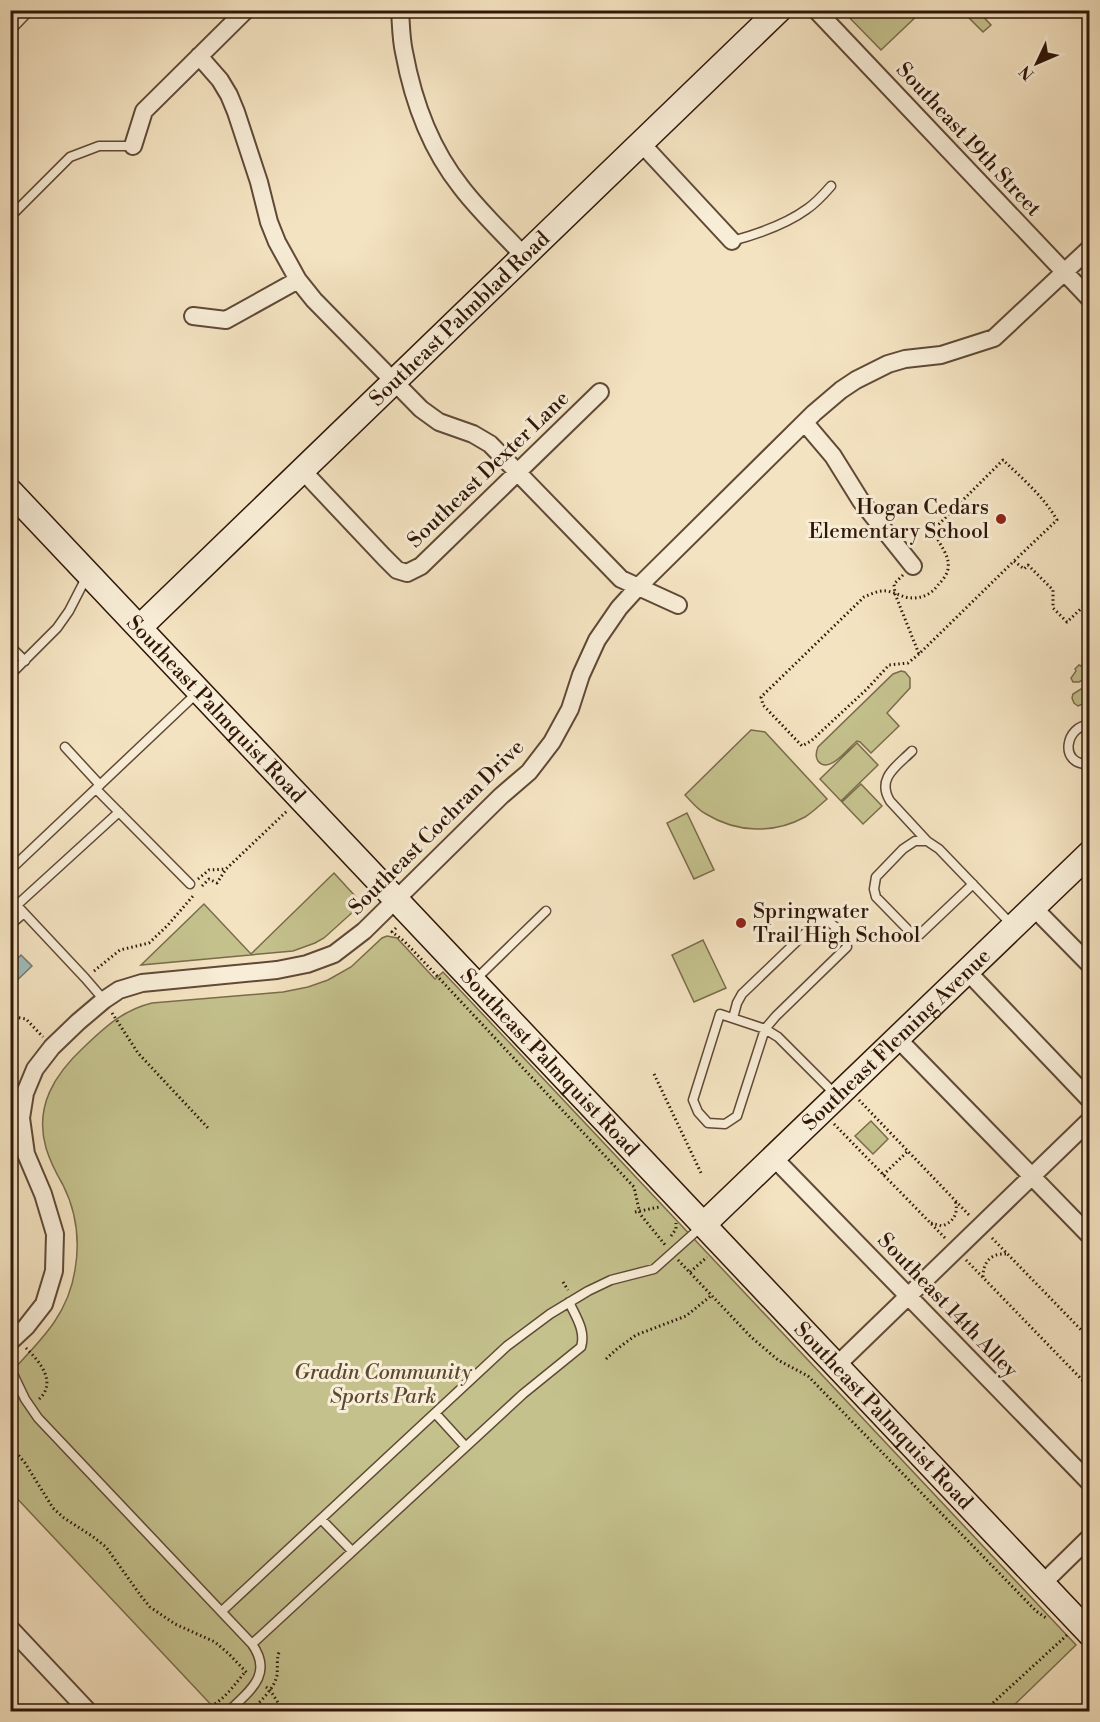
<svg xmlns="http://www.w3.org/2000/svg" width="1100" height="1722" font-family="'Libre Bodoni',serif">
<style>
.green{fill:#c4c18d;stroke:#7a6c4b;stroke-width:1.5}
.water{fill:#9ebdbb;stroke:#727a74;stroke-width:1.5}
.lines{fill:none;stroke-linecap:round;stroke-linejoin:round}
.lane-casing{stroke:#604937;stroke-width:11}
.street-casing{stroke:#604937;stroke-width:20}
.secondary-casing{stroke:#2f1609;stroke-width:27}
.path{stroke:#2f1609;stroke-width:3;stroke-dasharray:1.5 3;stroke-linecap:butt}
.lane{stroke:#f8edd7;stroke-width:8}
.street{stroke:#f8edd7;stroke-width:16}
.secondary{stroke:#f8edd7;stroke-width:24}
.poi-dot{fill:#8f2418;stroke:#f8edd7;stroke-width:2}
.labels{text-anchor:middle;stroke-width:6;stroke-linejoin:round;paint-order:stroke}
.street-label{font-size:21px;fill:#2f1609;stroke:#f8edd7}
.poi-label{font-size:21px;fill:#2f1609;stroke:#f8edd7;text-anchor:end}
.park-label{font-size:21px;font-style:italic;fill:#5c4931;stroke:#f8edd7}
</style>
<rect width="100%" height="100%" fill="#f4e3c1"/>
<filter id="stains"><feTurbulence type="fractalNoise" baseFrequency=".00333" numOctaves="4"/><feColorMatrix values="0 0 0 0 .2 0 0 0 0 .09 0 0 0 0 .02 0 0 0 .5 -.17"/></filter>
<radialGradient id="worn" r=".72"><stop offset=".6" stop-color="#630" stop-opacity="0"/><stop offset="1" stop-color="#630" stop-opacity=".3"/></radialGradient>
<path class="green" d="M843,11H922L881,50Z
M962,11H978L991,25L983,32Z
M1089,658V677L1079,682H1073L1071,678L1076,671L1075,669L1079,665L1081,666Z
M901,671L905,672L910,678V688L887,713L899,726L871,753L860,742L857,741C848,748 829,775 818,761C815,757 816,752 818,747L893,674Z
M1089,684C1090,694 1089,702 1078,706L1074,703L1072,698L1073,694Z
M751,730L765,732L827,799C820,805 813,812 805,817C774,834 737,833 706,814C698,810 692,802 685,795Z
M857,743L878,765L841,801L820,779Z
M861,784L882,806L863,824L842,802Z
M687,813L714,870L694,879L667,823Z
M334,873L356,897L355,910L324,938L315,943L293,951L141,965L204,904L251,954Z
M387,936L397,938L435,979L443,972L1076,1645L1008,1711H217L11,1492V1372C41,1340 68,1315 75,1270C80,1241 76,1211 63,1185C56,1173 50,1161 46,1148C34,1106 55,1074 84,1047C105,1027 123,1010 152,1003L283,992L308,987L328,980L351,967L382,938Z
M703,940L726,988L694,1002L672,955Z
M871,1121L888,1139L873,1154L855,1136Z"/>
<path class="water" d="M21,955L32,966L11,986V965Z"/>
<g class="lines">
<defs>
<path id="lane" d="M10,31L30,10
M10,217L70,157L99,146H133
M732,241C758,234 785,225 807,209C816,203 824,194 831,186
M10,646L25,661
M10,675L57,628L69,611L87,576
M1090,725C1066,724 1057,766 1090,764
M65,747L100,785
M912,751C897,766 876,778 890,801L927,841
M96,789L190,884
M10,870L197,693
M973,884L916,938L876,897L874,889L876,877L903,849L915,841H927L939,849L1013,926
M10,898L85,978L104,1000
M17,905L119,812
M10,925L24,913
M474,981L546,911
M733,1018L737,1003L742,994L818,921C830,917 838,931 846,938L847,947L776,1016L765,1029L737,1116L725,1124L708,1123L698,1112L693,1100L720,1014L765,1029L778,1037L837,1096
M10,1373L14,1376L25,1399L38,1418L252,1644L523,1394L581,1347C586,1331 576,1317 569,1302
M435,1413L465,1446
M321,1519L352,1551
M222,1611L507,1346L550,1314L588,1291L611,1280L654,1269L701,1227
M228,1712C249,1691 274,1675 252,1644"/>
<path id="street" d="M400,10C401,24 401,39 404,52C413,101 430,148 461,187C480,212 503,233 524,256
M816,10L1090,299
M199,56L220,80L229,95L236,112L259,182L269,222L277,242L298,280L314,300L421,409L439,422L473,434L490,444L621,579L678,605
M641,143L732,241
M133,146L144,111L246,10
M193,316L226,320L298,280
M805,423L833,456L861,501L913,566
M302,470L384,557L397,570L407,573L421,566L600,392
M1033,907L1090,965
M967,971L1090,1100
M897,1038L1090,1236
M773,1157L1090,1483
M10,1342L26,1327L44,1304L54,1271L55,1234L43,1194L26,1154L21,1118L25,1093L35,1069L52,1047L78,1022L104,1000L119,990L142,983L277,970L307,964L334,954L364,931L501,796L529,772L552,742L570,709L581,675L597,640L619,608L638,587L814,413L841,390L856,380L888,364L905,359L941,355L994,338L1090,248
M836,1366L1090,1120
M1042,1584L1090,1537
M10,1628L89,1712"/>
<g id="secondary">
<path id="s1" d="M10,491L1090,1634"/>
<path id="s2" d="M140,627L524,256L779,10"/>
<path id="s3" d="M703,1225L1090,853"/>
</g>
</defs>
<use href="#lane" class="lane-casing"/>
<use href="#street" class="street-casing"/>
<use href="#secondary" class="secondary-casing"/>
<path class="path" d="M903,575L894,584L895,594L919,654L1014,561L1024,569L1028,565L1053,590V608L1067,622L1088,602L1090,604
M919,654L908,663L889,665L867,689L811,741L802,746L763,705L761,697L864,597C871,594 879,590 887,591C893,592 899,595 905,597C918,600 930,596 938,585C942,581 947,575 948,569C951,550 930,539 937,526L1003,460C1022,478 1044,497 1057,520L1014,561
M198,879L209,870L226,869
M202,886L209,879L217,883L226,869L287,811
M396,928L392,932L404,941L424,962L634,1187L640,1214L666,1246
M94,971L120,950L149,943L167,926L193,896
M112,1013L138,1053L209,1129
M10,1016L26,1019L43,1037
M654,1074L702,1175
M859,1100L970,1216
M834,1124L947,1240
M883,1175L908,1151
M635,1212L659,1207
M931,1223L942,1226C954,1222 959,1212 955,1201
M671,1236L676,1229V1223
M992,1238L1090,1339
M678,1260L751,1337L778,1360L808,1376L1036,1611L1046,1618
M966,1260L1090,1388
M690,1272L707,1257
M983,1277C983,1262 991,1253 1006,1254
M563,1282L568,1290
M26,1348C40,1362 58,1383 38,1400
M606,1359L617,1349L636,1335L686,1316L712,1295
M10,1421L19,1412
M10,1445L25,1463L53,1508L64,1518L92,1536L106,1547L141,1596L150,1607L175,1624L215,1642L229,1654L248,1674
M266,1687L270,1690L284,1712
M211,1706C225,1699 236,1683 245,1672
M250,1712C260,1701 274,1690 277,1675C278,1667 276,1658 280,1650
M983,1712L1067,1635"/>
<use href="#lane" class="lane"/>
<use href="#street" class="street"/>
<use href="#secondary" class="secondary"/>
</g>
<g class="poi-dot">
<circle cx="1001" cy="519" r="6"/>
<circle cx="741" cy="923" r="6"/>
</g>
<g class="labels">
<g class="street-label">
<text transform="translate(969 139) rotate(47)" y="7">Southeast 19th Street</text>
<text dy="7" stroke="none"><textPath href="#s2" startOffset="444">Southeast Palmblad Road</textPath></text>
<text transform="translate(488 469) rotate(-44)" y="7">Southeast Dexter Lane</text>
<text dy="7" stroke="none"><textPath href="#s1" startOffset="300">Southeast Palmquist Road</textPath></text>
<text transform="translate(436 827) rotate(-45)" y="7">Southeast Cochran Drive</text>
<text dy="7" stroke="none"><textPath href="#s3" startOffset="268">Southeast Fleming Avenue</textPath></text>
<text dy="7" stroke="none"><textPath href="#s1" startOffset="786">Southeast Palmquist Road</textPath></text>
<text transform="translate(948 1305) rotate(46)" y="7">Southeast 14th Alley</text>
<text dy="7" stroke="none"><textPath href="#s1" startOffset="1272">Southeast Palmquist Road</textPath></text>
</g>
<g class="poi-label">
<text x="989" y="514">Hogan Cedars<tspan x="989" dy="24">Elementary School</tspan></text>
<text x="753" y="918" text-anchor="start">Springwater<tspan x="753" dy="24">Trail High School</tspan></text>
</g>
<g class="park-label">
<text x="383" y="1379">Gradin Community<tspan x="383" dy="24">Sports Park</tspan></text>
</g>
</g>
<rect width="1100" height="1722" fill="none" stroke="#f4e3c1" stroke-width="36"/>
<rect x="12" y="12" width="1076" height="1698" fill="none" stroke="#2f1609" stroke-width="3"/>
<rect x="18" y="18" width="1064" height="1686" fill="none" stroke="#2f1609" stroke-width="1.5"/>
<g transform="translate(1037 63) rotate(226)" stroke="#f8edd7" stroke-width="4.5" paint-order="stroke">
<path d="M0-4.5L10 22L0 15L-10 22Z" fill="#2f1609"/>
<text y="-9" font-size="16" font-weight="bold" text-anchor="middle" fill="#2f1609">N</text>
</g>
<rect width="100%" height="100%" filter="url(#stains)"/>
<rect width="100%" height="100%" fill="url(#worn)"/>
</svg>
